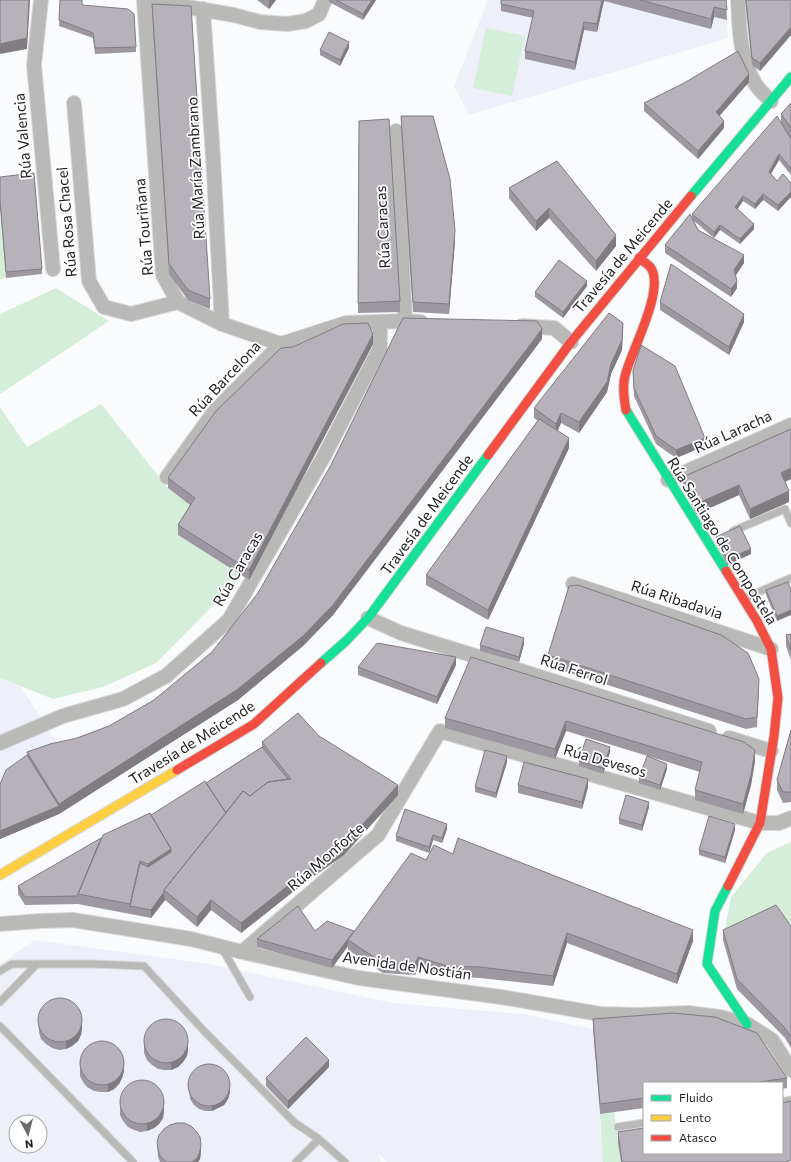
<svg xmlns="http://www.w3.org/2000/svg" width="791" height="1162" font-family="Commissioner,sans-serif">
<style>
.built{fill:#eef0f9;fill-rule:evenodd}
.green{fill:#d4eed9}
.lines{fill:none;stroke-linecap:round;stroke-linejoin:round}
.lane-casing{stroke:#d8d8d9;stroke-width:9}
.street-casing{stroke:#d8d8d9;stroke-width:16}
.fast-casing{stroke:#d8d8d9;stroke-width:11}
.slow-casing{stroke:#d8d8d9;stroke-width:11}
.jam-casing{stroke:#d8d8d9;stroke-width:11}
.lane{stroke:#b9b9b8;stroke-width:7}
.street{stroke:#b9b9b8;stroke-width:14}
.fast{stroke:#16e098;stroke-width:9}
.slow{stroke:#ffcf43;stroke-width:9}
.jam{stroke:#f24e42;stroke-width:9}
.wall{fill:#9d98a0}
.shaded-wall{fill:#807c82}
.building{fill:#b7b1ba;stroke:#807c82}
.labels{text-anchor:middle;stroke-width:3.5;stroke-linejoin:round;paint-order:stroke}
.street-label{font-size:15px;fill:#1e1f23;stroke:#fff}
</style>
<rect width="100%" height="100%" fill="#fafbfd"/>
<path class="built" d="M488,0H604L711,29L714,17L727,20L728,38L469,115L454,86Z
M0,678L21,687L63,752L0,791Z
M35,940L210,964L393,1003L522,1014L593,1029L603,1162H387L378,1154L381,1162H0V964ZM16,1122H40V1146H16Z"/>
<path class="green" d="M486,28L525,36L512,96L473,88Z
M0,205L6,278L0,279Z
M56,288L109,321L0,394V314Z
M101,404L168,488L195,508L178,535L242,576L156,663L103,687L53,699L0,678V407L27,447Z
M791,842V937L723,940L731,897L767,853Z
M614,1112L621,1162H603L600,1114Z"/>
<g class="lines">
<defs>
<path id="lane" d="M733,531L785,509L791,523
M745,598L791,578
M222,948L250,997
M0,971L12,964H92L144,966L204,1031L295,1123L319,1139L345,1162
M0,1002L37,964
M0,1026L133,1162
M782,1102L791,1100
M618,1127L644,1123
M296,1162L319,1139"/>
<path id="street" d="M41,0L34,65L53,269
M144,0L163,275L178,302L222,324L281,344L346,323L405,321L421,322
M147,0L234,15L260,22L287,24L306,21L319,14L325,0
M738,0C739,28 740,60 756,85C760,91 766,96 771,101
M203,9L213,157L222,324
M74,103L89,281L104,307L131,314L178,302
M396,131L405,321
M522,326L554,328L571,342
M167,477L214,412L281,344
M668,480L791,425
M573,584L771,649
M368,618L401,633L472,655L709,731
M729,738L771,751
M0,743L63,716L123,699L166,676L229,620L323,458L380,348V322
M0,924L40,921L73,920L191,939L242,952L359,978L501,997L600,1014L638,1015L688,1013L720,1017L747,1024L772,1040L791,1070
M242,952L378,835L440,731L760,823H779L791,818"/>
<path id="fast" d="M691,196L791,77
M626,410L726,571
M321,663L346,641L368,618L488,455
M728,886L715,911L707,964L747,1024"/>
<path id="slow" d="M0,875L177,770"/>
<path id="jam" d="M626,410C624,399 622,387 625,376C631,351 665,291 651,268C648,264 643,261 639,258
M488,455L571,342L691,196
M726,571L757,621L771,649L778,698L774,736L760,823L728,886
M177,770L254,724L321,663"/>
</defs>
<use href="#lane" class="lane-casing"/>
<use href="#street" class="street-casing"/>
<use href="#fast" class="fast-casing"/>
<use href="#slow" class="slow-casing"/>
<use href="#jam" class="jam-casing"/>
<use href="#lane" class="lane"/>
<use href="#street" class="street"/>
<use href="#fast" class="fast"/>
<use href="#slow" class="slow"/>
<use href="#jam" class="jam"/>
</g>
<path class="wall" d="M60,0L82,5L136,47V52L95,54L93,38L59,26Z
M257,0H276L269,9Z
M329,0H376L363,20L329,2Z
M501,0H726L727,20L714,17L711,29L604,1L597,32L584,30L575,70L525,59V51L533,18L501,11Z
M745,0H791V35L760,71L752,65Z
M152,4L210,299V309L188,300L169,274L152,14Z
M349,48L340,66L320,55V50Z
M749,82L719,116L724,128L698,159L644,111V103Z
M791,103V175L779,160L771,174L777,181L783,174L778,211L763,200L755,209L743,201L737,209L754,229L740,244L720,230L714,238L694,221L698,230L744,263L736,275L737,288L731,297L665,253V245L692,217V214L781,123V114Z
M401,116L455,241L449,314L413,312L401,127Z
M359,121L400,301V312L358,313Z
M557,161L616,246L596,271L549,218L536,231L509,198V188Z
M0,177L42,269V274L6,278L0,205Z
M587,286L563,318L535,297V292Z
M660,302L744,322L729,355L660,310Z
M623,333L622,350L611,374L607,392L579,433L561,423L558,430L569,448L488,620L426,585V575L538,421L534,418V408Z
M542,339L333,615L303,646L238,700L59,814L0,839V784L27,755V752L77,738L109,726L154,700L212,652Z
M373,344L249,580L178,535V525L190,505L168,488V478Z
M633,371L705,446L676,458L656,444L634,396Z
M791,429V479L785,482L789,502L750,519L739,495L696,514L683,487V477Z
M716,537L751,554L727,565L716,542Z
M766,590H791L777,621L766,595Z
M791,634V660L786,646V635Z
M524,644L519,662L480,651V645Z
M548,655L759,690L757,727L746,729L548,666Z
M471,657L755,761L751,785L743,814L695,800V790L700,772L566,731L555,759L445,728V718Z
M456,665L437,704L358,675V667Z
M791,730V802L783,803L777,790V780Z
M319,736L398,795L344,855L304,883L241,933L211,910L197,927L165,900L151,918L78,904L25,905L18,894V886L151,815L206,783L262,747V742Z
M610,752L603,774L579,766V761Z
M507,762L496,798L475,792V787Z
M667,769L660,790L639,783V778Z
M518,785L588,787L582,809L518,793Z
M649,807L642,831L619,824V819Z
M447,829L442,843L433,840L429,853L396,841V836Z
M735,830L725,863L699,855V850Z
M453,854L693,941L677,984L567,943L553,986L480,978L447,976L418,967L415,975L383,973L348,950V946L332,968L257,947V939L315,931L354,932L426,860Z
M791,926V1048L785,1038L737,989L723,940V930Z
M38,1017L82,1028L81,1035L78,1041L72,1046L66,1049L59,1050L52,1048L46,1044L41,1039L39,1032Z
M593,1019L787,1078V1088L782,1089V1083H644V1108L600,1114L593,1029Z
M144,1038L188,1049L187,1056L183,1062L178,1067L171,1070H164L158,1069L152,1065L147,1060L144,1053Z
M80,1061L124,1071L122,1078L119,1084L114,1089L108,1092H100L94,1091L87,1087L83,1082L80,1076Z
M329,1067L288,1109L266,1086V1078Z
M188,1081L230,1092L228,1099L224,1105L212,1111H205L199,1109L194,1105L190,1099Z
M120,1100L164,1110L163,1118L159,1124L154,1128L147,1131L140,1132L134,1130L128,1127L123,1121L120,1115Z
M618,1132L791,1162H621L618,1143Z
M157,1142L201,1152L200,1159L198,1162H160L158,1157Z"/>
<path class="shaded-wall" d="M29,0H30L27,49L0,54V44Z
M269,0H276L269,9Z
M372,0H376L363,20V14Z
M602,0H604L597,32V24Z
M714,7V17L711,29V19Z
M584,22V30L575,70V62Z
M791,27V35L760,71V63Z
M349,42V48L340,66V60Z
M749,74V82L716,120V112Z
M724,121V128L698,159V151Z
M779,154V160L769,177V172Z
M791,192V197L778,211V205Z
M763,194V200L755,209V204Z
M743,196V201L735,213V207Z
M549,208V218L536,231V221Z
M754,224V229L740,244V239Z
M720,225V230L714,238V232Z
M455,230V241L449,314V304Z
M616,235V246L596,271V261Z
M744,255V263L734,278V270Z
M587,281V286L563,318V312Z
M737,281V288L731,297V289Z
M744,314V322L729,355V347Z
M623,323L622,350L611,374L607,392L579,433V422L611,364Z
M542,329V339L333,615L303,646L238,700L59,814L0,839V831L59,806V804Z
M373,334V344L249,580V570Z
M561,413V423L556,434V424Z
M569,438V448L488,620V610Z
M705,438V446L676,458V450Z
M791,468V479L781,483V473Z
M739,485V495L696,514V504Z
M789,491V502L750,519V509Z
M751,549V554L727,565V559Z
M791,610V615L777,621V616Z
M524,638V644L519,662V657Z
M456,657V665L437,704V697Z
M566,721V731L555,759V749Z
M610,747V752L603,774V768Z
M755,750V761L751,785L743,814V804Z
M507,756V762L496,798V793Z
M667,764V769L660,790V785Z
M588,779V787L582,809V802Z
M398,785V795L344,855L304,883L241,933V923Z
M649,802V807L642,831V825Z
M447,824V829L442,843V838Z
M735,824V830L725,863V857Z
M433,835V840L429,853V847Z
M171,849V859L148,874V864Z
M164,892L165,900L151,918V910Z
M211,900V910L197,927V917Z
M693,930V941L677,984V974Z
M354,931V939L348,940V946L332,968V960Z
M567,933V943L553,986V976Z
M418,957V967L415,975V964Z
M82,1020V1028L81,1035L78,1041L72,1046L66,1049V1041Z
M188,1041V1049L187,1056L183,1062L178,1067L171,1070V1062Z
M329,1060V1067L288,1109V1101Z
M124,1063V1071L122,1078L119,1084L114,1089L108,1092V1084Z
M230,1087V1092L228,1099L224,1105L212,1111V1106Z
M164,1102V1110L163,1118L159,1124L154,1128L147,1131V1124Z
M201,1144V1152L200,1159L198,1162H192Z"/>
<path class="building" d="M0,0H29L27,38L0,44Z
M60,0H82V5L128,9L134,14L136,47L95,48L93,33L59,20Z
M336,0H372L363,14Z
M501,0H602L597,24L584,22L575,62L525,51L534,11L501,4Z
M640,0H726L727,10L714,7L711,19Z
M746,0H791V27L760,63L752,58Z
M152,4L191,6L210,299L188,290L169,264Z
M329,32L349,42L340,60L320,50Z
M738,51L749,74L716,112L724,121L698,151L644,103L684,83Z
M791,103V128L781,114Z
M401,116H433L450,179L455,230L449,304L413,302Z
M777,116L791,139V169L779,154L769,172L777,181L783,174L791,183V192L778,205L763,194L755,204L743,196L735,207L754,224L740,239L720,225L714,232L692,214Z
M389,119L400,301L358,303L359,121Z
M557,161L616,235L596,261L549,208L536,221L509,188Z
M34,173L42,269L6,272L0,200V177Z
M690,214L698,230L744,255L734,270L737,281L731,289L665,245Z
M559,260L587,281L563,312L535,292Z
M671,264L744,314L729,347L660,302Z
M609,313L623,323L622,340L611,364L607,382L579,422L561,413L556,424L534,408Z
M403,318L537,321L542,329L333,605L303,636L238,689L59,804L27,752L50,744L77,738L109,726L154,700L212,652L258,593L331,465Z
M368,323L373,334L249,570L178,525L195,498L168,478L216,411L281,348L293,347L343,324Z
M641,345L675,366L705,438L676,450L656,436L634,388L633,371Z
M539,419L569,438L488,610L426,575Z
M791,429V468L781,473L789,491L750,509L739,485L696,504L683,477Z
M740,526L751,549L727,559L716,537Z
M788,582L791,590V610L777,616L766,590Z
M578,585L721,635L748,653L759,679L757,717L746,719L548,655L569,586Z
M486,627L524,638L519,657L480,645Z
M791,634V650L786,635Z
M377,643L456,657L437,697L358,667Z
M471,657L744,742L755,750L751,775L743,804L695,790L702,762L566,721L555,749L445,718Z
M298,713L319,736L398,785L344,845L304,873L241,923L211,900L197,917L164,890L243,791L250,796L268,782L291,779L262,742Z
M791,730V792H783L777,780Z
M586,739L610,747L603,768L579,761Z
M262,747L288,779L268,782L250,796L243,791L226,813L206,783Z
M485,750L507,756L496,793L475,787Z
M27,755L59,806L0,831V784L6,770Z
M647,756L667,764L660,785L639,778Z
M524,762L588,779L582,802L518,785Z
M205,781L226,813L164,890V892L151,910L130,906L140,863L148,867L171,852V849L151,815Z
M626,795L649,802L642,825L619,819Z
M405,809L447,824L442,838L433,835L429,847L396,836Z
M150,813L171,849L148,864L140,861L130,904L78,894L103,835Z
M709,816L735,824L725,857L699,850Z
M101,838L78,894V896L25,897L18,886Z
M458,838L693,930L677,974L567,933L553,976L480,967L447,966L418,957L415,964L383,963L348,940L411,853L426,860L434,845L453,854Z
M776,905L791,926V1037L785,1028L737,979L723,930Z
M298,906L315,931L327,921L354,931L332,960L257,939Z
M38 1020a22 22 0 1 1 44 0a22 22 0 1 1-44 0Z
M673,1013L715,1017L757,1033L787,1078L753,1083H644V1098L600,1104L593,1019Z
M144 1041a22 22 0 1 1 44 0a22 22 0 1 1-44 0Z
M306,1037L329,1060L288,1101L266,1078Z
M80 1063a22 22 0 1 1 44 0a22 22 0 1 1-44 0Z
M188 1085a21 21 0 1 1 42 0a21 21 0 1 1-42 0Z
M120 1102a22 22 0 1 1 44 0a22 22 0 1 1-44 0Z
M791,1101V1160L786,1162H622L618,1132L644,1128V1153H782V1103Z
M177,1123H184L191,1126L196,1131L200,1137L201,1144L200,1151L197,1158L192,1162H167L165,1161L160,1156L158,1149L157,1142L159,1135L164,1129L170,1125Z"/>
<g class="labels">
<g class="street-label">
<text transform="translate(23 136) rotate(-95)" y="5">Rúa Valencia</text>
<text transform="translate(196 168) rotate(-93)" y="5">Rúa María Zambrano</text>
<text transform="translate(67 222) rotate(-95)" y="5">Rúa Rosa Chacel</text>
<text transform="translate(144 227) rotate(-95)" y="5">Rúa Touriñana</text>
<text transform="translate(383 227) rotate(-93)" y="5">Rúa Caracas</text>
<text transform="translate(623 256) rotate(-50)" y="5">Travesía de Meicende</text>
<text transform="translate(225 379) rotate(-47)" y="5">Rúa Barcelona</text>
<text transform="translate(733 432) rotate(-24)" y="5">Rúa Laracha</text>
<text transform="translate(427 515) rotate(-54)" y="5">Travesía de Meicende</text>
<text transform="translate(722 541) rotate(58)" y="5">Rúa Santiago de Compostela</text>
<text transform="translate(238 569) rotate(-60)" y="5">Rúa Caracas</text>
<text transform="translate(677 600) rotate(18)" y="5">Rúa Ribadavia</text>
<text transform="translate(574 670) rotate(18)" y="5">Rúa Ferrol</text>
<text transform="translate(192 743) rotate(-32)" y="5">Travesía de Meicende</text>
<text transform="translate(605 761) rotate(16)" y="5">Rúa Devesos</text>
<text transform="translate(326 857) rotate(-41)" y="5">Rúa Monforte</text>
<text transform="translate(407 966) rotate(8)" y="5">Avenida de Nostián</text>
</g>
</g>
<rect x="643" y="1082" width="140" height="72" fill="#ffffff" stroke="#a5a5a7"/>
<rect x="651" y="1095" width="20" height="6" fill="#16e098" stroke="#a5a5a7"/>
<text x="679" y="1102" font-size="12" fill="#1e1f23">Fluido</text>
<rect x="651" y="1115" width="20" height="6" fill="#ffcf43" stroke="#a5a5a7"/>
<text x="679" y="1122" font-size="12" fill="#1e1f23">Lento</text>
<rect x="651" y="1135" width="20" height="6" fill="#f24e42" stroke="#a5a5a7"/>
<text x="679" y="1142" font-size="12" fill="#1e1f23">Atasco</text>
<g transform="translate(28 1134) rotate(173)"><circle r="19" fill="#ffffff" stroke="#a5a5a7"/>
<path d="M0-3L7 15L0 10L-7 15Z" fill="#6b6c6f"/>
<text y="-6" font-size="11" font-weight="bold" text-anchor="middle" fill="#1e1f23">N</text>
</g>
</svg>
